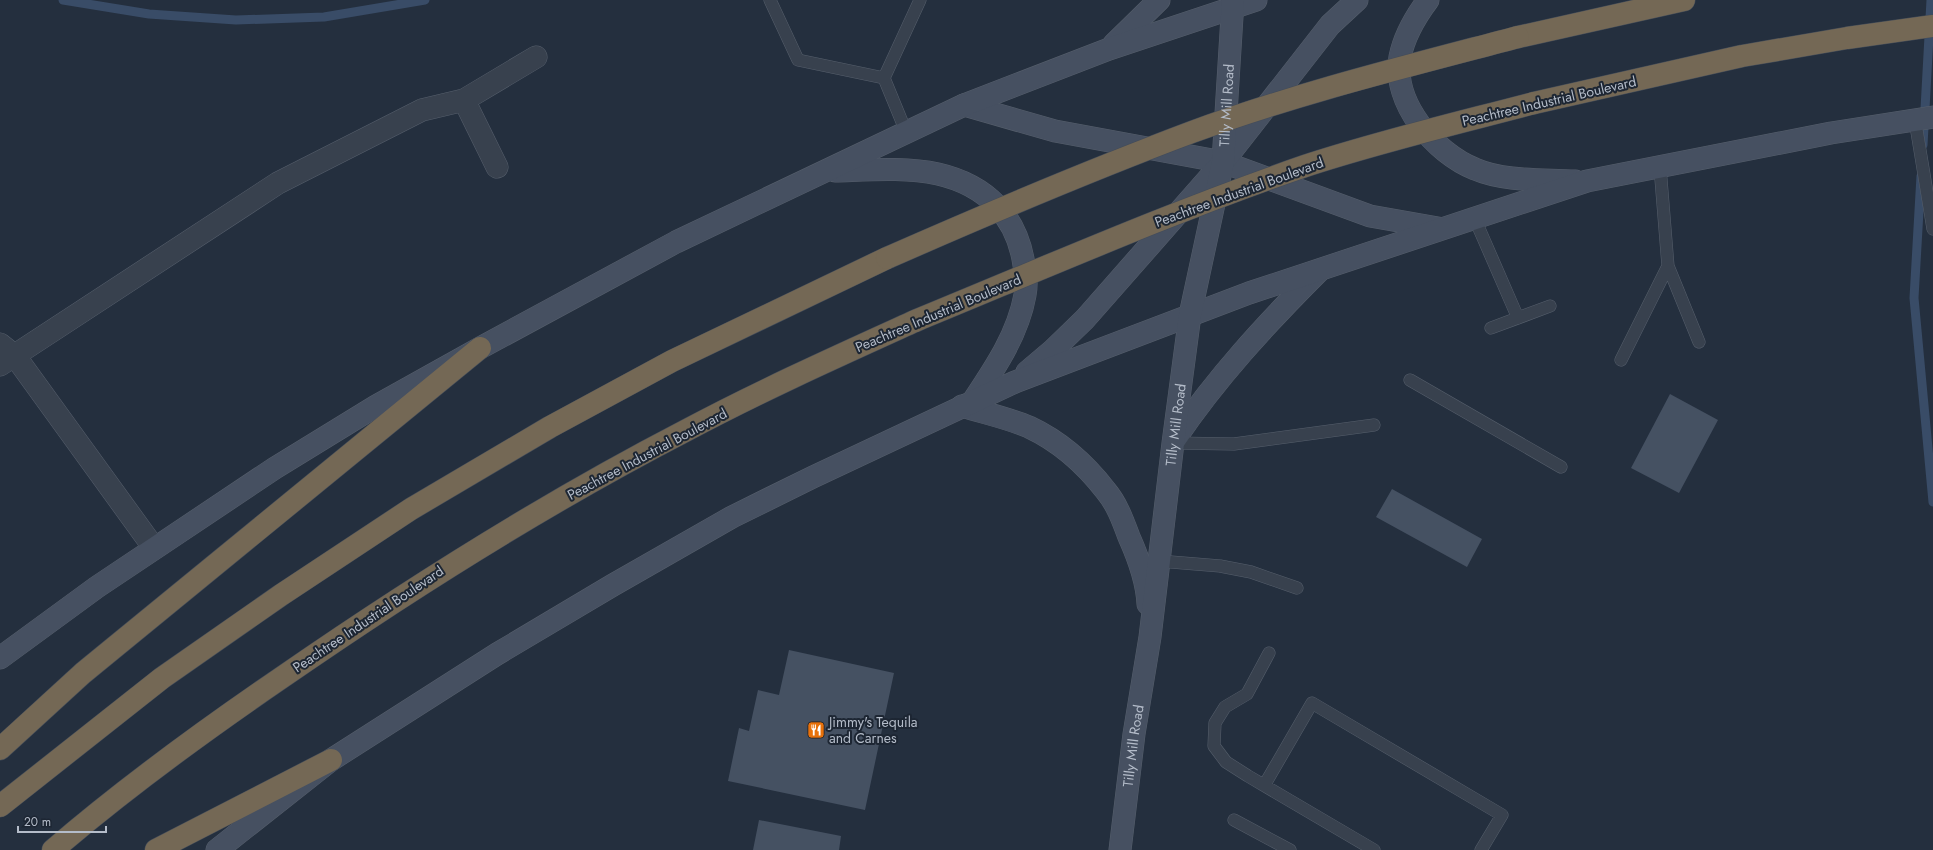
<svg xmlns="http://www.w3.org/2000/svg" width="1933" height="850" font-family="Jost,sans-serif">
<style>
.lines{fill:none;stroke-linecap:round;stroke-linejoin:round}
.stream{stroke:#394c67;stroke-width:9}
.building{fill:#455162}
.lane-casing{stroke:#565f6c;stroke-width:13}
.street-casing{stroke:#565f6c;stroke-width:23}
.secondary-casing{stroke:#565f6c;stroke-width:23}
.highway-casing{stroke:#434c59;stroke-width:23}
.lane{stroke:#38414e;stroke-width:12}
.street{stroke:#38414e;stroke-width:22}
.secondary{stroke:#465061;stroke-width:22}
.highway{stroke:#746855;stroke-width:22}
.highway-bridge-casing{stroke:#434c59;stroke-width:23;stroke-linecap:butt}
.highway-bridge{stroke:#746855;stroke-width:22}
.labels{text-anchor:middle;stroke-width:4;stroke-linejoin:round;paint-order:stroke}
.street-label{font-size:14px;fill:#b4bcc9;stroke:#1d2633}
.poi-label{font-size:14px;fill:#b4bcc9;stroke:#1d2633;text-anchor:start}
</style>
<rect width="100%" height="100%" fill="#242f3e"/>
<g class="lines">
<path class="stream" d="M63,0L149,14L236,20L324,17L425,0
M1923,145L1931,0
M1921,176L1914,298L1933,502"/>
</g>
<path class="building" d="M1670,394L1718,420L1679,493L1631,468Z
M1392,489L1482,539L1467,567L1376,517Z
M789,650L894,673L865,810L728,781L739,728L749,731L758,690L779,695Z
M759,820L841,836L839,850H753Z"/>
<g class="lines">
<defs>
<path id="lane" d="M770,0L798,60L884,78
M1915,120L1933,229
M907,134L884,78L920,0
M1660,167L1668,266L1699,342
M1474,217L1518,318
M1491,328L1550,306
M1621,360L1668,266
M1410,380L1561,467
M1173,443L1234,444L1374,425
M1159,561L1220,566L1251,572L1297,588
M1269,653L1247,694L1225,707L1215,723L1214,746L1226,762L1248,776L1374,850
M1265,784L1312,703L1502,815L1481,850
M1234,820L1290,850"/>
<path id="street" d="M464,100L497,167
M0,344L15,356L154,548
M0,365L278,183L422,110L464,100L536,57"/>
<g id="secondary">
<path d="M1428,0C1416,16 1404,37 1400,57C1392,103 1435,153 1475,169C1505,182 1543,179 1575,181"/>
<path d="M1114,44L1159,0"/>
<path d="M964,105L1055,131L1223,162L1370,216L1438,228"/>
<path d="M835,171C869,170 905,167 938,174C986,185 1017,216 1024,265C1026,274 1027,285 1025,295C1018,334 995,368 973,401"/>
<path d="M1027,372L1053,350L1085,319L1223,162L1330,25L1357,0"/>
<path d="M962,406C984,413 1008,418 1029,427C1059,441 1086,465 1106,491C1117,504 1123,521 1129,537C1138,557 1147,582 1148,604"/>
<path d="M1175,439C1217,377 1267,323 1319,271"/>
<path d="M0,658L97,587L275,468L376,406L480,348L676,242L964,105L1109,49L1256,0"/>
<path d="M217,850L331,760L497,654L613,585L732,517L813,477L1015,382L1249,293L1587,181L1831,133L1933,117"/>
<path id="s1" d="M1120,850L1134,734L1150,637L1173,443L1190,315L1223,162L1233,0"/>
</g>
<path id="highway" d="M1518,37L1684,0
M1534,103L1742,56L1847,38L1933,26
M0,749L83,673L480,348
M0,806L162,678L281,595L411,509L550,427L672,361L887,258
M53,850C125,788 202,732 281,678C411,588 544,504 685,431C760,391 838,356 915,321
M156,850L331,760"/>
</defs>
<use href="#lane" class="lane-casing"/>
<use href="#street" class="street-casing"/>
<use href="#secondary" class="secondary-casing"/>
<use href="#highway" class="highway-casing"/>
<use href="#lane" class="lane"/>
<use href="#street" class="street"/>
<use href="#secondary" class="secondary"/>
<use href="#highway" class="highway"/>
<defs>
<path id="highway-bridge" d="M887,258C987,214 1088,171 1192,132C1298,93 1408,66 1518,37
M915,321C1044,268 1174,211 1305,166C1381,141 1458,123 1534,103"/>
</defs>
<use href="#highway-bridge" class="highway-bridge-casing"/>
<use href="#highway-bridge" class="highway-bridge"/>
</g>
<defs>
<symbol id="restaurant-square" viewBox="-11 -11 22 22"><rect x="-9" y="-9" width="18" height="18" rx="4" fill="#e8710a" stroke="#1d2633"/><path d="M-5-6h1v4h1v-4h1v4h1v-4h1v5L-1.5 .5V6h-2V.5L-5-1ZM5-6V6H3V1.5H1.5Q1.5-4 5-6Z" fill="#fff"/></symbol>
</defs>
<g fill-rule="evenodd">
<use href="#restaurant-square" x="806" y="720" width="20" height="20"/>
</g>
<g class="labels">
<g class="street-label">
<text transform="translate(1549 101) rotate(-13)" y="5">Peachtree Industrial Boulevard</text>
<text dy="5" stroke="none"><textPath href="#s1" startOffset="753">Tilly Mill Road</textPath></text>
<text transform="translate(1239 192) rotate(-20)" y="5">Peachtree Industrial Boulevard</text>
<text transform="translate(938 313) rotate(-23)" y="5">Peachtree Industrial Boulevard</text>
<text dy="5" stroke="none"><textPath href="#s1" startOffset="429">Tilly Mill Road</textPath></text>
<text transform="translate(647 454) rotate(-28)" y="5">Peachtree Industrial Boulevard</text>
<text transform="translate(368 619) rotate(-34)" y="5">Peachtree Industrial Boulevard</text>
<text dy="5" stroke="none"><textPath href="#s1" startOffset="105">Tilly Mill Road</textPath></text>
</g>
<g class="poi-label">
<text x="829" y="727">Jimmy's Tequila<tspan x="829" dy="16">and Carnes</tspan></text>
</g>
</g>
<path d="M18 826v6h88v-6" fill="none" stroke="#b4bcc9" stroke-width="2"/>
<text x="24" y="826" font-size="12" fill="#b4bcc9" stroke="#1d2633" stroke-width="3" paint-order="stroke">20 m</text>
</svg>
